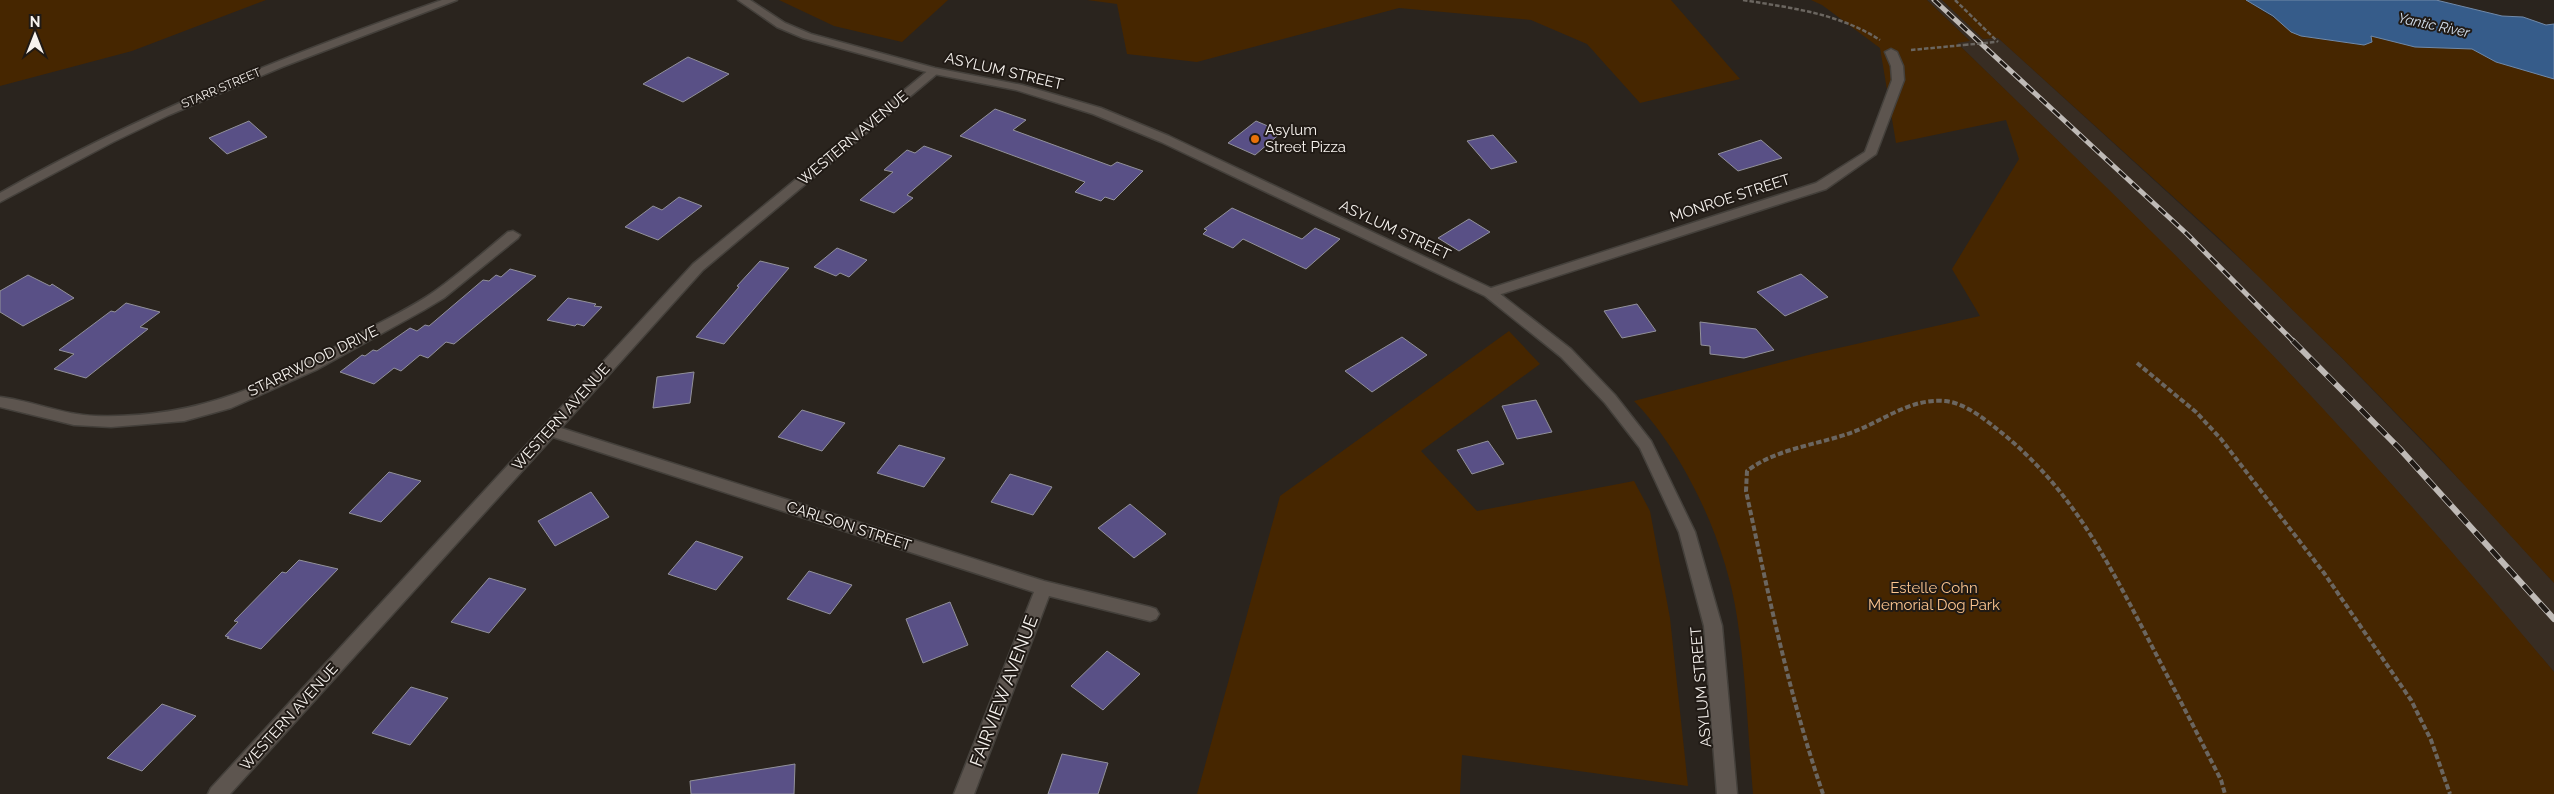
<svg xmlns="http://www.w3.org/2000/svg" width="2554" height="794" font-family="Raleway,sans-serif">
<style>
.built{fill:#382d23}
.green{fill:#462600}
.water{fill:#365c8a;stroke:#7089a8}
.building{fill:#595086;stroke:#92919a}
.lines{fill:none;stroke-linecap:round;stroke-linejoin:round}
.street-casing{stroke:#44403b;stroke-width:3}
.secondary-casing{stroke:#44403b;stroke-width:3}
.path-far1{stroke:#6b6660;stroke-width:2.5;stroke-dasharray:4.5 2;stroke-linecap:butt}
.path{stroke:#6b6660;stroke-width:4;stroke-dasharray:5.5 2.5;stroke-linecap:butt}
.street{fill:#5d554f;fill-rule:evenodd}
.secondary{fill:#5d554f;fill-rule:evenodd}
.rail-far1-casing{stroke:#bfbab6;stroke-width:5}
.rail-casing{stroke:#bfbab6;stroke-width:6}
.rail-far1{stroke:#201a15;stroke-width:3;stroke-dasharray:9;stroke-linecap:butt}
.rail{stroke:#201a15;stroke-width:4.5;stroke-dasharray:12;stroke-linecap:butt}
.path-bridge{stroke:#6b6660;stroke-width:2.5;stroke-dasharray:4.5 2;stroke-linecap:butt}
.food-dot{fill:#e8710a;stroke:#201a15;stroke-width:2}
.labels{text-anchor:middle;stroke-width:4;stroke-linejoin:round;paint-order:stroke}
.far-street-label{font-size:12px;fill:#f7f3ef;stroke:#201a15}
.far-water-label{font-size:14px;font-style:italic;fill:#d6e2f0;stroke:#201a15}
.street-label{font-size:15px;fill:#f7f3ef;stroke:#201a15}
.poi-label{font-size:15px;fill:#f7f3ef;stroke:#201a15;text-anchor:start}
.park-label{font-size:15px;fill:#fbc48f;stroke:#201a15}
.near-street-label{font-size:18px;fill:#f7f3ef;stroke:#201a15}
</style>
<rect width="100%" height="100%" fill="#2a241e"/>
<path class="built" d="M1927,0H1942L1983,39L1998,38L2006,45L2260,277L2343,359L2481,502L2554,583V672L2400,494L2289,373L2190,270L1956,42L1969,40Z"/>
<path class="green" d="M0,0H266L132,51L0,86Z
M779,0H948L902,42L834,26Z
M1087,0H1671L1740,79L1640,103L1587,44L1531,20L1399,8L1197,62L1127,54L1117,4Z
M1811,0H1927L1970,41L1957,43C2035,119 2114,193 2191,271C2318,399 2439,534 2554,672V794H1753C1748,735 1746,675 1737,617C1726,543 1686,455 1634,401L1812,354L1980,316L1952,269L2019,159L2006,120L1896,143L1880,48L1822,5Z
M1942,0H2246L2301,36L2364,45L2371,36L2415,47L2472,49L2496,62L2554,79V583L2433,451L2343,359L2221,240L1998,38L1983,39Z
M1509,331L1540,364L1421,451L1477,511L1634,481L1650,511L1670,618L1688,786L1462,755L1460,794H1197L1280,496Z"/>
<path class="water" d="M2246,0H2436L2502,16L2523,17L2546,25L2554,24V79L2496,62L2472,49L2415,47L2371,36L2372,42L2364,45L2301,36L2291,32L2273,16Z"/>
<path class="building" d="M688,57L729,74L683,102L643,84Z
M995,109L1026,120L1013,130L1111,166L1117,162L1143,171L1114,200L1105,197L1101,201L1075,192L1085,182L960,136Z
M249,121L267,137L227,154L209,138Z
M1256,121L1282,132L1255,155L1228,143Z
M1493,135L1517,162L1491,169L1467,141Z
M1761,140L1782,158L1738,171L1718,154Z
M924,146L952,156L907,195L913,198L894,213L860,200L893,172L884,170L907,150L915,153Z
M679,197L702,206L658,240L625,227L653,206L662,210Z
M1232,208L1302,239L1315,228L1340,239L1306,269L1243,239L1233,248L1203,234L1207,230L1204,229Z
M1469,219L1490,232L1459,251L1438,238Z
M837,248L867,260L849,277L840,273L836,276L814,267Z
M760,261L789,268L724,344L696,337L739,287L737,286Z
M510,269L536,276L454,344L446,342L428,358L420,355L401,371L394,368L374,384L340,372L362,355L365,356L373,350L377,351L410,328L417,331L425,325L429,326L483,280L489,281L496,275L501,277Z
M1801,274L1828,297L1785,316L1757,292Z
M28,275L50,286L52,284L74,298L23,326L0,312V291Z
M568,298L596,304L594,306L602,307L584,326L577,324L575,326L547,320Z
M126,303L160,312L140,327L148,329L86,378L54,369L74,354L59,350L111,311L115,312Z
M1637,304L1656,331L1622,338L1604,311Z
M1700,322L1756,329L1774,350L1744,358L1710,354V346L1701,345Z
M1402,337L1427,355L1372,392L1345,371Z
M694,372L690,403L653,408L657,377Z
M1536,400L1552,432L1517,439L1502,406Z
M802,410L845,423L822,451L778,437Z
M1488,441L1504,464L1472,474L1457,450Z
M899,445L945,458L924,487L877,473Z
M389,472L421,481L381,522L349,513Z
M1010,474L1052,487L1033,515L991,502Z
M591,492L609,517L555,546L538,521Z
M1130,504L1166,534L1134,558L1098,528Z
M696,541L743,557L716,590L668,574Z
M299,560L338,569L261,649L227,638L229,637L225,636L238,622L234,621L282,572L286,573Z
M809,571L852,585L830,614L787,599Z
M489,578L526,589L489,633L451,622Z
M950,602L968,645L923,663L906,619Z
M1107,651L1140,674L1103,710L1071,686Z
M411,687L448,698L410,745L372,733Z
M162,704L196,716L142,771L107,758Z
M1062,754L1108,763L1098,794H1048Z
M795,764L794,794H691L690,781Z"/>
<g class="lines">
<defs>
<path id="street" d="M442,0H457L282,67L169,115L113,142L0,202V193C141,113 289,54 442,0Z
M1891,49L1897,52L1903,66L1904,80L1876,154L1826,189L1495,296L1490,298L1483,293L1485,290L1816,183L1865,152L1892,80L1891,66L1885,52Z
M934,68L940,71L938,73L703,270L561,428L1044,581L1150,607L1156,609L1159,614L1156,619L1150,621L1049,596L974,794H954L1034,592L553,437L230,794H208L211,788L693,264L930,69Z
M513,231L520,235L518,238L444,298L424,310L316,370L231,408L184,421L111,427L74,425L0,407V397C33,401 63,415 96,416C201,419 270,383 359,334C384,320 411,308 435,291C460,273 484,252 508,232Z"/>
<path id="secondary" d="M738,0H750L785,23L811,34L935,68L1022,85L1101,108L1169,136L1495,290L1571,349L1615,395L1651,441L1695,532L1722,626L1737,794H1717L1704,626L1679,532L1640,448L1605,403L1561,357L1485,296L1161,142L1093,114L1016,90L934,74L803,38L777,27Z"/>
</defs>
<use href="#street" class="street-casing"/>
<use href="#secondary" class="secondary-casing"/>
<path class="path-far1" d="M1743,0C1791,8 1838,13 1880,40
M1955,0L1998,42
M1911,50L1964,45"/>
<path class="path" d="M2137,363L2196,412L2221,439L2324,573L2411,700L2431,740L2450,794
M1823,794C1789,695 1768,593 1746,491L1747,471C1777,448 1818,445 1853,432C1883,421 1910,398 1945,401C1964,403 1982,417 1997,429C2068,485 2102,551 2143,629C2169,679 2195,729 2221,780L2225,794"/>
<use href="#street" class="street"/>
<use href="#secondary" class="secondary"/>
<defs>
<path id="rail-far1" d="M1934,0L2187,234L2294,342"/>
<path id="rail" d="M2293,341L2399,448L2554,619"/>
</defs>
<use href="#rail-far1" class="rail-far1-casing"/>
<use href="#rail" class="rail-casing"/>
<use href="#rail-far1" class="rail-far1"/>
<use href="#rail" class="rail"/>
<path class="path-bridge" d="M1964,45L1995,42"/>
</g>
<circle class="food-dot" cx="1255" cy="139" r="5"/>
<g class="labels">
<g class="far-street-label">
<text transform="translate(221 88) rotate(-23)" y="4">STARR STREET</text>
</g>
<g class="far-water-label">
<text transform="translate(2434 25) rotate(12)" y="5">Yantic River</text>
</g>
<g class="street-label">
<text transform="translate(1004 71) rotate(13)" y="5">ASYLUM STREET</text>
<text transform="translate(853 138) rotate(-40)" y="5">WESTERN AVENUE</text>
<text transform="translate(1730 198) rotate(-18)" y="5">MONROE STREET</text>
<text transform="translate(1395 230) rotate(25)" y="5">ASYLUM STREET</text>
<text transform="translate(313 361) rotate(-26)" y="5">STARRWOOD DRIVE</text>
<text transform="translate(561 417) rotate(-48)" y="5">WESTERN AVENUE</text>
<text transform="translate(849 526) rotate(18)" y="5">CARLSON STREET</text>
<text transform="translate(1701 687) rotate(-95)" y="5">ASYLUM STREET</text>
<text transform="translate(289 717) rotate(-48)" y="5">WESTERN AVENUE</text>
</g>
<g class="poi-label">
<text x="1265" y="135">Asylum<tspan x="1265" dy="17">Street Pizza</tspan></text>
</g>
<g class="park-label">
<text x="1934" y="593">Estelle Cohn<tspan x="1934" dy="17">Memorial Dog Park</tspan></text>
</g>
<g class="near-street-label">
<text transform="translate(1004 691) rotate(-69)" y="6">FAIRVIEW AVENUE</text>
</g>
</g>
<g transform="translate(35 35)" stroke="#201a15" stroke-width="4" paint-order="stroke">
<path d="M0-4L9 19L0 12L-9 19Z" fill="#f7f3ef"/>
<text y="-8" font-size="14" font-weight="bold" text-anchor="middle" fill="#f7f3ef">N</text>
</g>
</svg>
